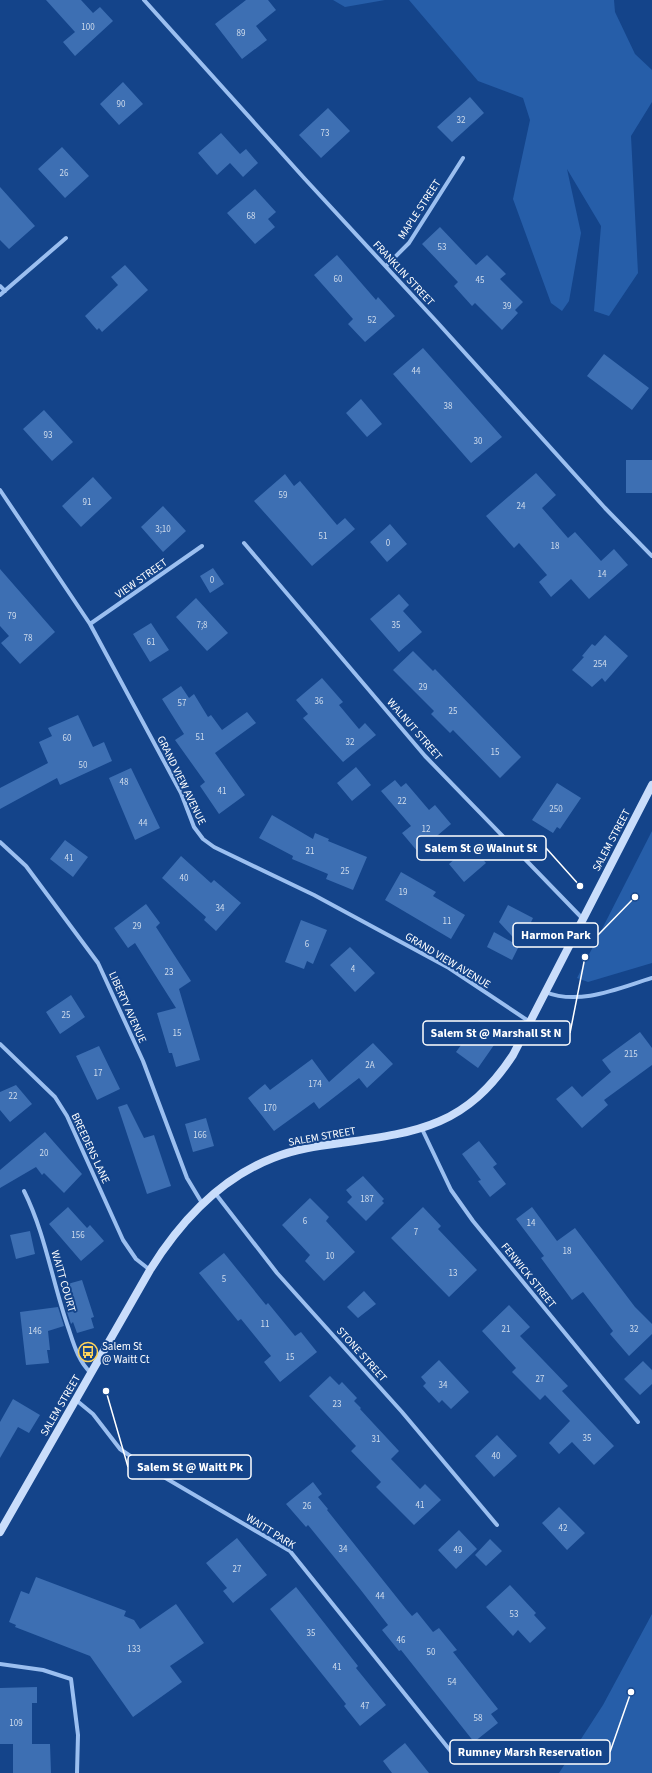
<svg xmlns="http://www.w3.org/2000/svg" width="652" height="1773" font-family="'Source Sans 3',sans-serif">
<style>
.green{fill:#265ea9}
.building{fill:#3d6fb3}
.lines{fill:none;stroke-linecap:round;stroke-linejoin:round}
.street{stroke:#9bbff0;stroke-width:4}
.secondary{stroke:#c9ddfb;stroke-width:8}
.labels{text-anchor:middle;stroke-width:4;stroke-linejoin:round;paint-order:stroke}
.number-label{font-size:9px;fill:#cedbec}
.street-label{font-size:11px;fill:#fff;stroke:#14448a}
.poi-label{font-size:11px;fill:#fff;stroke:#14448a;text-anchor:start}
.leader{fill:none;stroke:#fff;stroke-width:1.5}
.callout-dot{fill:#fff;stroke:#14448a;stroke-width:1.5}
.callout{fill:#14448a;stroke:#fff;stroke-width:1.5}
.callout-label{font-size:12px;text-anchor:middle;font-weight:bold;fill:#fff}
</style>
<rect width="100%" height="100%" fill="#14448a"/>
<path class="green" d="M333,0H385L345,7Z
M409,0H614L615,12L635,54L652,70V102L631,136L638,273L609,316L594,311L601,226L567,169L581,233L569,301L562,311L551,303L513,199L530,120L523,98L478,81Z
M652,831V963L588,982L577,978Z
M652,1614V1773H559L603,1705Z"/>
<path class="building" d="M46,0H81L93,13L100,7L113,21L75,56L63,42L75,32Z
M246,0H268L276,10L256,26L267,40L242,59L215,24Z
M123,82L143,104L119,125L100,104Z
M470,97L484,113L452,142L437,127Z
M328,108L350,131L321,158L299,135Z
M221,133L240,154L234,159L246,149L258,163L243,177L230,163L217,175L198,153Z
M62,147L89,176L65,198L38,169Z
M0,187L35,226L9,249L0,240Z
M255,189L276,212L268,219L275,227L255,244L227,213Z
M440,227L476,265L487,255L506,274L500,279L523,302L515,310L518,313L502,330L475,303L472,306L454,286L458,282L422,244Z
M337,255L376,300L378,297L395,316L365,342L348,324L353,319L314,275Z
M125,265L148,290L102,332L99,328L97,330L85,316L118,285L111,277Z
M423,348L502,437L471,463L393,374Z
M604,354L649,388L632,410L587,376Z
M361,399L382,424L367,437L346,413Z
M44,410L73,442L52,461L23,429Z
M626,460H652V493H626Z
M536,473L556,495L542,508L568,538L575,532L601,561L614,549L628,565L589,599L571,579L551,597L539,582L547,575L519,543L514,548L486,516Z
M285,474L294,486L300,481L337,525L345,518L355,529L312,566L254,501Z
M93,477L112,498L81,527L62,506Z
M163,506L186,531L163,552L141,527Z
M390,524L407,544L387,562L370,542Z
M213,568L224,584L210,593L200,576Z
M0,569L55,632L20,664L1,643L9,636L0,626Z
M399,594L409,605L403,611L422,632L399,652L370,619Z
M196,598L228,633L207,651L176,617Z
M151,623L169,650L150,662L133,634Z
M605,635L628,656L605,682L602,678L592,687L572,670L584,657L582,656L592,644L595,646Z
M413,651L433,671L435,669L521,757L500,778L453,730L450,733L431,714L434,711L393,670Z
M322,678L343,702L339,705L359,729L365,723L376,735L343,762L303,718L308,714L296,700Z
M181,686L189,698L194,694L208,717L211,715L222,730L247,712L256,723L215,753L245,795L219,814L200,786L205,782L175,740L184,734L162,699Z
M78,715L93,747L104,742L112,761L60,785L57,778L0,809V788L48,763L39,742L52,736L48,728Z
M356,767L371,785L352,801L337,783Z
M131,768L160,828L135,840L109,778Z
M395,780L401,787L406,783L429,810L435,805L451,824L418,852L402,833L411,826L381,791Z
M557,783L581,798L560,829L557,827L553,833L532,820Z
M272,815L313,839L315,833L329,839L328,841L367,857L353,890L326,879L328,874L292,859L293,856L259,838Z
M65,840L88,857L73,877L50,859Z
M470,845L486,863L464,882L449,864Z
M181,856L211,883L214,880L241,903L216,931L204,920L206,917L162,878Z
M401,872L436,892L433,896L465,915L451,939L385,900Z
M146,904L160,923L156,927L191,981L179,989L200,1060L176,1067L172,1053H169L157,1013L176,1008L135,943L128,948L114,928Z
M508,905L533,918L520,945L499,922Z
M301,920L327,930L313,964L307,961L304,969L285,962Z
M494,932L519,946L512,960L487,947Z
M350,947L375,973L355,992L330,965Z
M71,995L85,1017L60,1034L46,1012Z
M479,1020L501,1035L478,1068L456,1052Z
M640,1032L652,1048V1065L604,1100L608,1105L582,1128L556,1099L572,1086L582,1097L611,1072L602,1060Z
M373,1043L393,1064L367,1088L359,1078L319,1109L314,1102L274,1131L248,1098L265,1084L270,1090L312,1059L329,1082Z
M99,1046L120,1089L97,1100L76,1056Z
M16,1085L32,1104L10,1122L0,1110V1092Z
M127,1104L144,1138L154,1135L171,1186L147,1194L118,1107Z
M206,1118L214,1146L193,1152L185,1124Z
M45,1132L82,1174L64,1193L44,1173L42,1175L36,1167L0,1188V1170Z
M479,1141L497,1164L493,1167L506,1184L490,1197L478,1181L481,1180L462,1154Z
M363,1176L384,1199L382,1201L384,1203L366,1221L347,1202L352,1197L346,1190Z
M310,1198L329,1217L326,1221L355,1252L324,1281L305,1261L310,1255L282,1225Z
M68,1207L87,1228L90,1225L104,1241L81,1261L49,1224Z
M423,1207L441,1226L438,1229L477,1270L449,1297L391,1238Z
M532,1207L557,1241L575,1228L635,1307L652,1324V1334L629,1356L610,1334L613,1331L583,1292L572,1300L541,1258L544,1256L516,1219Z
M30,1231L35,1254L16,1259L10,1235Z
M224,1253L266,1305L268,1303L295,1336L301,1332L317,1352L280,1382L264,1362L271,1356L241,1319L238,1321L199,1273Z
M82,1280L94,1317L91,1318L94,1328L77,1333L73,1322L71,1324L65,1306V1303L69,1302L64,1285Z
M364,1291L376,1304L358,1318L347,1307Z
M509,1305L530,1327L520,1336L568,1386L562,1391L614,1446L594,1465L572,1442L559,1454L549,1443L570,1421L545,1395L540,1400L512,1372L516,1368L482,1331Z
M58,1307L64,1326L48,1331L50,1350H47L49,1363L26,1365L20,1312Z
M439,1360L469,1392L451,1409L442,1400L439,1403L423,1386L426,1383L421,1377Z
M643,1361L652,1370V1384L640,1395L624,1379Z
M330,1376L339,1385L342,1382L357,1398L354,1401L361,1408L360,1409L399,1451L391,1459L420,1489L425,1484L441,1500L414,1525L376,1487L381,1482L351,1451L356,1446L309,1396Z
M13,1399L40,1415L29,1433L18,1427L0,1458V1422Z
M497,1435L517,1456L494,1477L475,1456Z
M313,1482L322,1494L318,1497L328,1509L327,1510L406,1609L412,1616L417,1612L433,1632L439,1628L457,1650L453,1652L498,1709L491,1714L498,1723L474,1742L401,1650L399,1651L382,1630L388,1625L360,1589L308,1525L306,1527L286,1504Z
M559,1507L585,1533L567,1550L542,1523Z
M459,1530L477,1549L456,1569L438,1550Z
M237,1538L267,1575L233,1603L223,1591L227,1588L206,1563Z
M490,1539L502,1551L486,1566L475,1555Z
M36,1577L126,1611L124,1616L134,1620L140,1629L176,1604L204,1643L170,1666L182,1682L133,1717L90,1656L15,1627L16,1625L9,1622L21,1591L29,1594Z
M510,1585L536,1613L534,1615L546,1628L530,1643L518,1630L513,1636L486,1607Z
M296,1587L358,1666L356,1668L386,1705L360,1726L344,1706L346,1704L270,1609Z
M37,1687V1703H32V1744H50L51,1773H13V1744H0V1688Z
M405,1743L429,1773H392L383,1761Z"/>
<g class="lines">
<path class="street" d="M144,0L304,178L437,322L605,508L652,556
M386,266L409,243L463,158
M0,286L5,291
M0,295L66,238
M0,490L90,624L181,793L194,827L203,839L214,847L314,895L449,968L530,1022
M244,543L425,756L582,918
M90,624L202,546
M0,842L26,866L98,963L143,1061L187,1178L202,1203
M545,992C580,1006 619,988 652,978
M0,1044L55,1097L67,1116L123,1240L136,1259L150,1270
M422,1129L451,1190L473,1221L638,1422
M24,1191C45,1233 52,1280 67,1324C73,1341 77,1360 91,1373
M215,1193L277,1273L402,1412L497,1525
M76,1400L93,1414L120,1449L145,1466L290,1551L453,1754
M0,1664L43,1670L71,1679L78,1735L77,1773"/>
<path class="secondary" d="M0,1532L150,1270C180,1222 219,1179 273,1158C295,1149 318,1146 341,1143C420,1132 466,1126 513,1055L652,785"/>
</g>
<defs>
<symbol id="bus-ring" viewBox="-11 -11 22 22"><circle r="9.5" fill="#14448a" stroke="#ffd45a" stroke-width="1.5"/><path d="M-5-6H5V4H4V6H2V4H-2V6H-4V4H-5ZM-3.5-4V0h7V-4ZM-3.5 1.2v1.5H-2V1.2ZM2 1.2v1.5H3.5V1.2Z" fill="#ffd45a"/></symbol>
</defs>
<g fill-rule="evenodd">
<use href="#bus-ring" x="77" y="1341" width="22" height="22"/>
</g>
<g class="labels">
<g class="number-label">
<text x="88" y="30">100</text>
<text x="241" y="36">89</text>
<text x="121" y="107">90</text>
<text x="461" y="123">32</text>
<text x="325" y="136">73</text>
<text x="64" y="176">26</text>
<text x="251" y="219">68</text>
<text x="442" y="250">53</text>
<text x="338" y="282">60</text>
<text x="480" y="283">45</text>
<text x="507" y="309">39</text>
<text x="372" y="323">52</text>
<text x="416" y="374">44</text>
<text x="448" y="409">38</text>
<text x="48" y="438">93</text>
<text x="478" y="444">30</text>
<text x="283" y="498">59</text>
<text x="87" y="505">91</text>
<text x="521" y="509">24</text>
<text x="163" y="532">3;10</text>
<text x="323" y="539">51</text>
<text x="388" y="546">0</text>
<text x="555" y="549">18</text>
<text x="602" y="577">14</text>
<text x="212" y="583">0</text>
<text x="12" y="619">79</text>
<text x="202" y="628">7;8</text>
<text x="396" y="628">35</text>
<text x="28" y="641">78</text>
<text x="151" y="645">61</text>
<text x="600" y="667">254</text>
<text x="423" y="690">29</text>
<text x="319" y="704">36</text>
<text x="182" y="706">57</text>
<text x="453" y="714">25</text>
<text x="200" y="740">51</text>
<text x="67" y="741">60</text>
<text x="350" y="745">32</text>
<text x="495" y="755">15</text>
<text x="83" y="768">50</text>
<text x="124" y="785">48</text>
<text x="222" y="794">41</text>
<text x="402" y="804">22</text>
<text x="556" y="812">250</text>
<text x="143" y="826">44</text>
<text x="426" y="832">12</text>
<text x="310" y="854">21</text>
<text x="69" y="861">41</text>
<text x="345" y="874">25</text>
<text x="184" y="881">40</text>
<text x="403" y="895">19</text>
<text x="220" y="911">34</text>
<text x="447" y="924">11</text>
<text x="137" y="929">29</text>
<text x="307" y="947">6</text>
<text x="353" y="972">4</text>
<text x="169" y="975">23</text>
<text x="66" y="1018">25</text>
<text x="177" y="1036">15</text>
<text x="631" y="1057">215</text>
<text x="370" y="1068">2A</text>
<text x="98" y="1076">17</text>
<text x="315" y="1087">174</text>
<text x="13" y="1099">22</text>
<text x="270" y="1111">170</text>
<text x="200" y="1138">166</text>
<text x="44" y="1156">20</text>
<text x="367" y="1202">187</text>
<text x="305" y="1224">6</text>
<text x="531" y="1226">14</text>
<text x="416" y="1235">7</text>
<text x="78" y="1238">156</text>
<text x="567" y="1254">18</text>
<text x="330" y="1259">10</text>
<text x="453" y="1276">13</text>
<text x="224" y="1282">5</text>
<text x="265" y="1327">11</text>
<text x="506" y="1332">21</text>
<text x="634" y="1332">32</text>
<text x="35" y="1334">146</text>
<text x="290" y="1360">15</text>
<text x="540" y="1382">27</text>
<text x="443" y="1388">34</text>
<text x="337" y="1407">23</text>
<text x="587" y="1441">35</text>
<text x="376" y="1442">31</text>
<text x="496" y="1459">40</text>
<text x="420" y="1508">41</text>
<text x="307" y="1509">26</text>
<text x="563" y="1531">42</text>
<text x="343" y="1552">34</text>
<text x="458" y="1553">49</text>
<text x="237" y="1572">27</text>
<text x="380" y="1599">44</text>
<text x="514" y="1617">53</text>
<text x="311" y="1636">35</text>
<text x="401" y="1643">46</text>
<text x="134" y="1652">133</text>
<text x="431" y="1655">50</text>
<text x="337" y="1670">41</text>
<text x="452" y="1685">54</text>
<text x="365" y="1709">47</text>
<text x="478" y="1721">58</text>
<text x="16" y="1726">109</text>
</g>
<g class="street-label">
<text transform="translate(419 209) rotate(-57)" y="4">MAPLE STREET</text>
<text transform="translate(404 273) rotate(47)" y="4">FRANKLIN STREET</text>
<text transform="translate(141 578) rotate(-35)" y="4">VIEW STREET</text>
<text transform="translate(415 729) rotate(49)" y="4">WALNUT STREET</text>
<text transform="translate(182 780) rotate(64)" y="4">GRAND VIEW AVENUE</text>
<text transform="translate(611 840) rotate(-62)" y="4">SALEM STREET</text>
<text transform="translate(448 960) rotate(31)" y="4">GRAND VIEW AVENUE</text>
<text transform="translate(128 1007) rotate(66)" y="4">LIBERTY AVENUE</text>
<text transform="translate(322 1136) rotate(-10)" y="4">SALEM STREET</text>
<text transform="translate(91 1148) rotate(65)" y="4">BREEDENS LANE</text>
<text transform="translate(529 1275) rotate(51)" y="4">FENWICK STREET</text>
<text transform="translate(64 1281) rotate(74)" y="4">WAITT COURT</text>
<text transform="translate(362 1354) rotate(48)" y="4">STONE STREET</text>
<text transform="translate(60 1405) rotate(-60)" y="4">SALEM STREET</text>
<text transform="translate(271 1531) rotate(32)" y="4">WAITT PARK</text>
</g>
<g class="poi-label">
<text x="102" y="1350">Salem St<tspan x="102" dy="13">@ Waitt Ct</tspan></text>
</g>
</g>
<path class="leader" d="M580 886L546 848M635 897L598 935M585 957L570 1033M106 1391L128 1467M631 1692L610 1752"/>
<g class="callout-dot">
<circle cx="580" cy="886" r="4"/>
<circle cx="635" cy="897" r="4"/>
<circle cx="585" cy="957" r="4"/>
<circle cx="106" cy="1391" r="4"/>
<circle cx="631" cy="1692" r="4"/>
</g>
<g class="callout">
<rect x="417" y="836" width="129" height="24" rx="4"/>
<rect x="513" y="923" width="85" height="24" rx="4"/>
<rect x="423" y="1021" width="147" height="24" rx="4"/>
<rect x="128" y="1455" width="123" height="24" rx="4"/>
<rect x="450" y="1740" width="160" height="24" rx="4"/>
</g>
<g class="callout-label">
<text x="481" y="852">Salem St @ Walnut St</text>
<text x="556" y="939">Harmon Park</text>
<text x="496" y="1037">Salem St @ Marshall St N</text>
<text x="190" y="1471">Salem St @ Waitt Pk</text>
<text x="530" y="1756">Rumney Marsh Reservation</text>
</g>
</svg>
